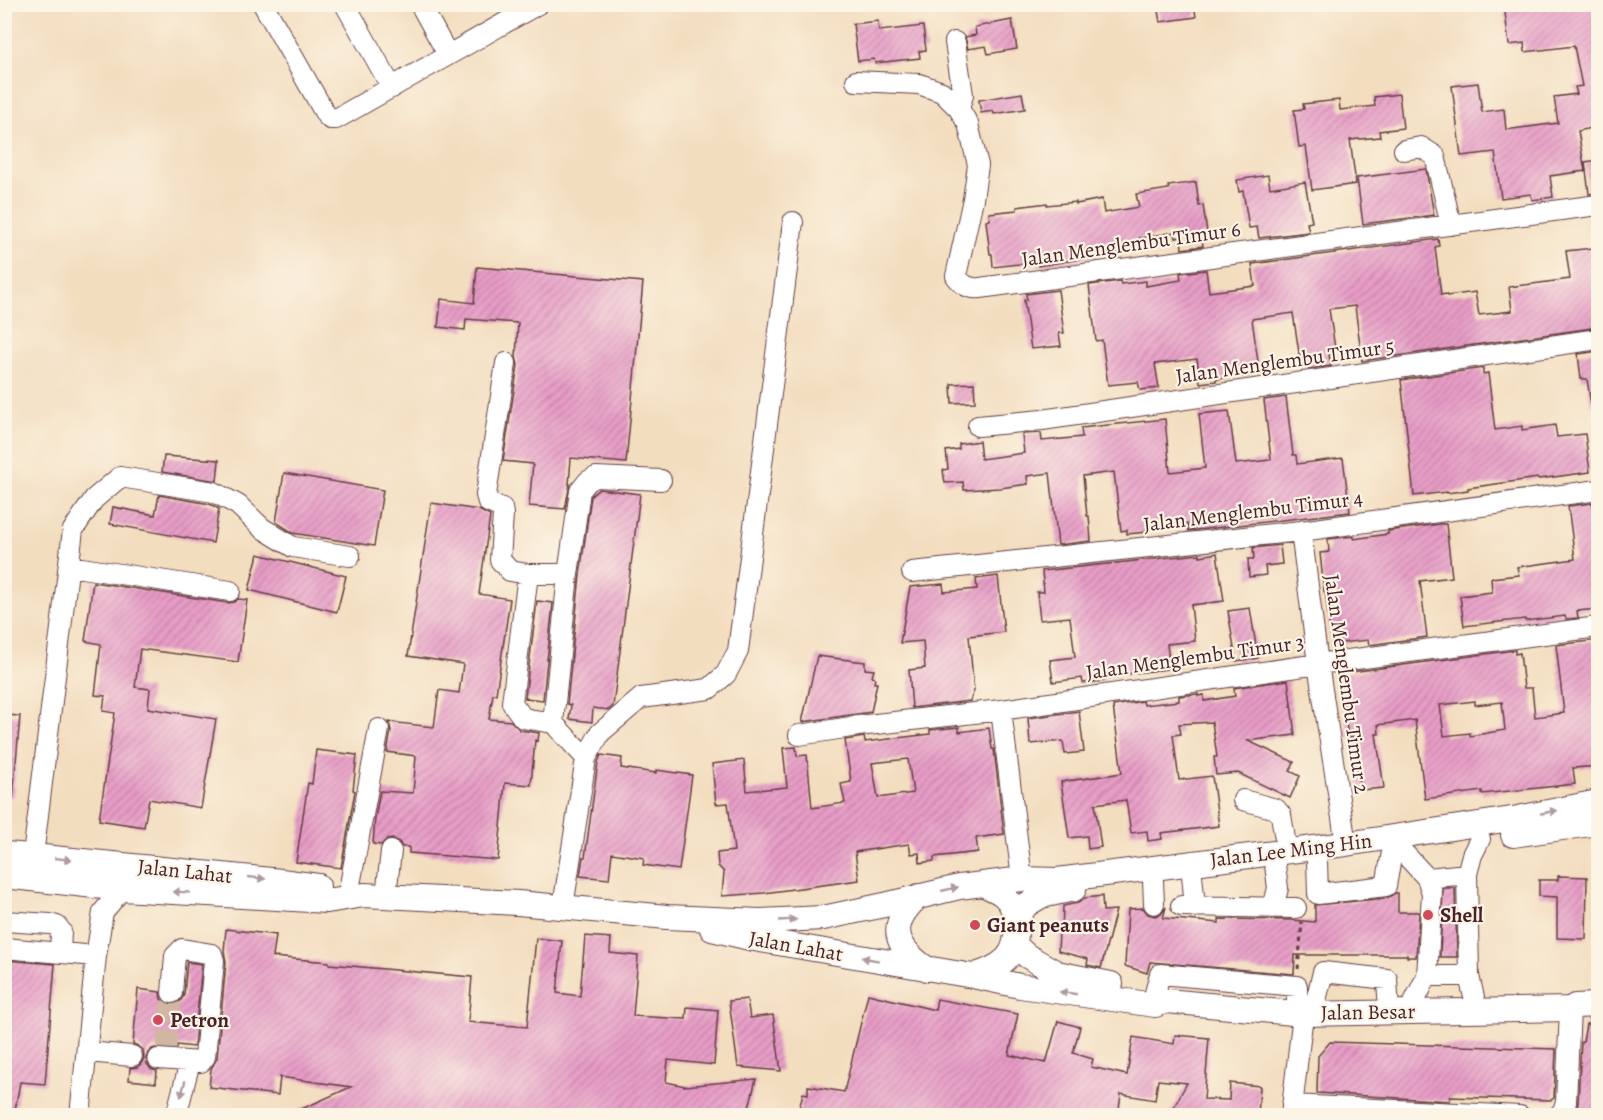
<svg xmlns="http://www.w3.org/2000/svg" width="1603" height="1120" font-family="Alegreya,serif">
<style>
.building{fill:url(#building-hatch);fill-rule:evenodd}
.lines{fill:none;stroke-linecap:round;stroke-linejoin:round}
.minor-tunnel{stroke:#d1b7a1;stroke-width:20;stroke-dasharray:20 10;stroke-linecap:butt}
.minor-casing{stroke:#633c41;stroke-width:22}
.major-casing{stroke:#633c41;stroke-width:26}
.path{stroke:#633c41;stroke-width:3;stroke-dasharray:4.5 4.5;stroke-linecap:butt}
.minor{stroke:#fff;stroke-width:20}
.major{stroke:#fff;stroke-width:24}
.oneway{fill:#ae9aa0}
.poi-dot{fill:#d1495b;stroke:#fcf5e5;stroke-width:2}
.labels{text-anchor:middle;stroke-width:4.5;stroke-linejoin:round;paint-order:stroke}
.street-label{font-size:21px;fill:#4a1f2b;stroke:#fcf5e5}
.poi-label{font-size:21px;font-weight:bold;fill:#4a1f2b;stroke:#fcf5e5;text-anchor:start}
</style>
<defs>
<pattern id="building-hatch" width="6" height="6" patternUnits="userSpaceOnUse" patternTransform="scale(1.5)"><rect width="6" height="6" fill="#e89dc7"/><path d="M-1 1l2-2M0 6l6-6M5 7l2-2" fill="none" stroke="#be7fa2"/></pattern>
</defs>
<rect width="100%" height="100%" fill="#fcf5e5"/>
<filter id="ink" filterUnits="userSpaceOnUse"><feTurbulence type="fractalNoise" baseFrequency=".0167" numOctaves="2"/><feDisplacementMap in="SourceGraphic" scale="12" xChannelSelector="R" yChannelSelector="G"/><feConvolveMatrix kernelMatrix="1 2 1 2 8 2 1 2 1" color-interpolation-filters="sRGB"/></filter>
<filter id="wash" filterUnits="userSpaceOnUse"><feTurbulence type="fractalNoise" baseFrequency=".008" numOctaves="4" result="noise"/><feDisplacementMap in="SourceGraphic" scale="24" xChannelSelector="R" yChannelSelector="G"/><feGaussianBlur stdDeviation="1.35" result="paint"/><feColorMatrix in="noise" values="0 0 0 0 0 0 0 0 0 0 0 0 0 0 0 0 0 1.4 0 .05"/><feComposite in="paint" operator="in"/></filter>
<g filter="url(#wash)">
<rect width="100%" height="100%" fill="#f3ddbf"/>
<g id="blocks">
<path class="building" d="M1168,4H1194L1196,17L1160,22L1157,6Z
M1504,4H1599V81H1595L1599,98V126L1578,131L1585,171L1550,176L1553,197L1532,200L1531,194L1501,198L1495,152L1461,156L1452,86L1478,83L1482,112L1504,109L1506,130L1558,123L1554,97L1577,94L1575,87L1582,86L1574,46L1525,52L1524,43L1509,45Z
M1012,20L1017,49L988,54L986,46L968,49L965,37L976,35L975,27Z
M878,21L879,31L923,26L926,50L919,51L920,58L875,63L874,59L858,61L853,24Z
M1022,93L1025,109L994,114L993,111L981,113L979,100Z
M1399,94L1403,128L1379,131L1380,137L1350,140L1356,184L1312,190L1306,146L1299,147L1294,110L1304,109L1303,104L1339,100L1340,110L1375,106L1374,97Z
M1599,160V193L1589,194L1585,162Z
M1426,169L1434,215L1363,224L1357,178Z
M1268,175L1270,188L1305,182L1312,222L1307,223L1309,232L1259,238L1257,227L1249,228L1243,191L1239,192L1237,180Z
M1196,182L1199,206L1203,205L1207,233L1201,234L1203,246L1182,249L1181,237L1176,238L1175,232L1140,238L1141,240L1138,241L1140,249L1038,266L1037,262L993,267L992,254H990L986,221L990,220L989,213L1017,210V207L1047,203V205L1076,202V204L1102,199L1104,213L1139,207L1136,194L1169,189L1168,186Z
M1438,239L1439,246L1435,247L1441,295L1446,294L1447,296L1475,292L1479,315L1512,311L1509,287L1570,279L1566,251L1593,248L1597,277H1599V327L1362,361L1355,306L1329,309L1335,348L1328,349L1331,366L1308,369L1307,365L1301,366L1293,313L1252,319L1259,369L1250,370L1251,375L1216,379V381L1200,383L1197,359L1155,364L1159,388L1140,390L1138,382L1108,385L1102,340L1096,341L1089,285L1120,281L1121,284L1146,281V286L1181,280L1180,273L1206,270L1209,292L1255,286L1252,264Z
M477,267L643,282L626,463L571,458L569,484H570L565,509L529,506L533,464L503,461L518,365L516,357L518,323L466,319L465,330L438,327L441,299L474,303Z
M1058,290L1064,333H1059L1061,346L1031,349L1024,300H1027L1026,294Z
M1599,351V405H1591L1587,379H1581L1578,354Z
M1483,368V374L1488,373L1495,430L1522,426V430L1555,425L1557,437L1585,434L1590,472L1539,479L1538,478L1468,488V490L1447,493V492L1414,496L1401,380Z
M974,383L975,402L952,403L951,384Z
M1286,397L1293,455H1296L1297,464L1343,458L1350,512L1188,531L1187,524L1146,529L1147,532L1127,534V530L1121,531L1114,472L1083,476L1087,516H1089L1091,541L1058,545L1050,473L1027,476L1028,484L1000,488L964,490L963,482L945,483L943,470L948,469L946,451L959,449V444L979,441L981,459L1024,453L1022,434L1041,433L1042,441L1082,437L1081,428L1165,419L1170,472L1205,468L1199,414L1229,411L1236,464L1270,460L1271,459L1264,400Z
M164,456L219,460L217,481L162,472Z
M284,473L383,490L374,546L293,533L276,522Z
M599,489L640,494L613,706L609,710L593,708L592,722L569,719L571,705L567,704L580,575L591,496Z
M159,495L210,504L219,509L213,543L110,524L113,507L155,515Z
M431,503L479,510L490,516L479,594L510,599L496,694H493L489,719L511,721L520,730L539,733L538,741L535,740L531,785L505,783L498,860L409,853V847H402L399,842L393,839L386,840L381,845L373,844L375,818L380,791L413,793L416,756L387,752L391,731L389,722L434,727L439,690L459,693L463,664L408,656Z
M1593,503L1599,547V609L1577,611L1578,618L1566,619L1565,616L1525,621V619L1464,626L1460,596L1492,592L1491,578L1519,575L1517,567L1575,559L1568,506Z
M1440,524H1446L1452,577L1420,581L1427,637L1369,645L1368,640L1332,644L1325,590L1324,591L1320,553L1329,552L1328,539L1354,536V539L1388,534V531Z
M1280,545L1282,564L1265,566L1266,575L1249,577L1248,559H1254L1253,548Z
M1217,553L1224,601L1191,605L1195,641L1167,644L1169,661H1165L1166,669L1103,677L1104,681L1083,683L1082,678L1053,682L1050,660L1075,657L1070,617L1040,620L1037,592H1044L1042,571L1200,554V556Z
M258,554L346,576L337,612L249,590Z
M998,576L1004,632L969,636L974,691L970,701L912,708L909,670L925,668L923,641L900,643L910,587L943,584L944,592L977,589L976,579Z
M93,582L228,603L234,602L238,599L247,600L238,662L140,649L135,687L150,689L148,708L216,719L201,808L149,799L144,827L99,820L115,713L103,711L105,696L95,695L101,644L85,641Z
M537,601L553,603L543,700L525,698Z
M1250,608L1258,658L1236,661L1228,611Z
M1599,640V766L1573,768L1575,784L1482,794V791L1425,799L1415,720L1378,725L1379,734H1376L1384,788L1360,790L1354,737L1348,738L1340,674H1344V673L1515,650V654L1520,653L1524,688H1532L1535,717L1564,713L1556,645ZM1475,701V705L1502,702L1505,730L1470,736V733L1444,736L1440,705Z
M817,656L865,662V669L874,670L872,677L875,678L874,683H877L871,712L802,722Z
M1288,680L1295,735L1248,741L1294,762L1290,771L1300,776L1290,798L1238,773L1216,775L1214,757H1217L1212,722L1179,724L1181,734L1173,735L1179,780L1212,776L1219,826L1161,833L1162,839L1148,841L1147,831L1131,833L1126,800L1095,804L1101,847L1088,849L1087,836L1069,838L1061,782L1122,773L1113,706L1143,701L1144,705L1179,701V696L1198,694V696L1204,695V701L1235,696L1234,688Z
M1079,711L1084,752L1065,754L1063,741L1030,744L1028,718Z
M4,715L20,716L13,797H4Z
M959,727V732L989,728L992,749H994L1004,834L976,838L978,852L934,857V861L920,863L919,853L911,854L909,844L855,852L859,880L764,893L722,896L724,872L718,866L717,853L734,851L728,803L716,804L712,764L744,760L747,791L787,787L783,748L796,747L797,756L807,755L812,808L845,803L841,784L851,782L845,740L864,737L865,742L930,734V730ZM908,759L913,793L878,798L872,763Z
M316,750L357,755L353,790L355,791L341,868L296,862L308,783L312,784Z
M601,755L622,758L621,768L656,773V770L692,775L679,870L643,865L644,858L612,853L609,879L580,876L583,857H585L598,762Z
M1558,876L1587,877L1586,939L1557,938V897L1539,896V880H1558Z
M1443,888H1455L1457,957H1440Z
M1395,893H1398V912H1419L1416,957H1407V955H1295L1294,974L1150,962L1147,973L1125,966L1128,909L1143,908L1148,914L1155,916L1161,914L1166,907L1163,918L1219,923V919L1291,920L1315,922V905L1387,898Z
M1102,896L1103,911L1116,910L1101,968L1087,965L1088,959L1058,951L1059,932H1062L1063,906L1078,903L1085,898Z
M226,929L276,935L273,957L329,962V964L472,977L468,1022L527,1027L536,938L562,941L557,993L580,996L585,936L611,938L610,953L638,956L633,1016L686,1019L687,1007L718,1010L714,1065L668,1060L666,1082L685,1086L756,1079L747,1116H286L351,1087L280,1077L278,1095L209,1087L211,1069L217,1058L226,962L224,951Z
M4,960L55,964L45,1084L20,1082L14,1116H4Z
M187,962L202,964L194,1047L177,1045V1048L159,1047L152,1049L148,1053L146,1059L147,1064L151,1069L157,1071L156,1083L129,1080L130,1068L138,1067L142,1062L144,1058L143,1050L138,1046L133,1044L138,989L160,992L161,999L166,1003L172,1005L178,1004L181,1000L184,995Z
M868,994L935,1010L937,999L1018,1014L1009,1055L1046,1063L1058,1021L1080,1027L1073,1053L1093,1059L1091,1067L1127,1075L1133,1037L1174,1044L1175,1035L1209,1038L1204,1099L1229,1100L1230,1083L1260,1086L1258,1116H1169L1187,1083L1158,1080L1155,1100L1121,1094L1118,1116H797L803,1093L808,1094V1086L844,1092Z
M747,999L750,1018L773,1015L781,1071L738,1067L729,1001Z
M1586,1024L1599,1026V1116H1575L1578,1103L1581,1042H1583Z
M1330,1042L1556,1049L1554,1098L1551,1100L1450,1097V1101L1317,1093L1318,1056Z"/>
</g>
</g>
<g filter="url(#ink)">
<use href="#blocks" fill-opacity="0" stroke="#633c41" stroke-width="1.5"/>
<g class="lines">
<path class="minor-tunnel" d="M166,1051L172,993"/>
<defs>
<path id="minor" d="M263,4L326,115L330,119H336L538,4
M345,4L392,88
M420,4L448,55
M955,42L963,95L959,109
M856,81L919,84L942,92L959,109L968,124L978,165L973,199L956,276C963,285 968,289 980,288L1598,205
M1404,150L1421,147L1435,156L1451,225
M506,363L486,495L488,502L502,508L503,514L500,560L510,571L528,574L512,703L523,718L553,723L586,758
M978,426L1042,420L1598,339
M1301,531L1318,664L1346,844
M69,566L230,591
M912,572L1301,531L1598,490
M528,574H568L553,723
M568,574L580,491L588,481L596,477L661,480
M1001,710L1022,879
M799,735L858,726L1001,710L1318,664L1598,627
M1243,800L1276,809L1281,815L1287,851
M1402,851L1427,878L1432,893L1427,976
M33,856L73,530L94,499L120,477L214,492L238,505L262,528L293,547L350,556
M1317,861L1318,894L1386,886L1392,852
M1192,875L1195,907
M1427,878L1467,874
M1153,880L1154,904
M349,890L379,729
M386,896L391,851
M1181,906L1296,908
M563,907L586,758L600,733L641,698L709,689L726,674L738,651L793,222
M1273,908L1278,888L1275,865
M4,921L50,924L57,926L61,931L60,953
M4,948L96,956
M1469,976L1467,874L1472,855L1480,839
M1155,993L1160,974L1297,986V1013
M1409,1012L1427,976H1469L1477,1010
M1313,1013L1323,972L1387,979L1389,1012
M87,1052L132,1056
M158,1059L201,1062L205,1057L214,961L212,954L182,949L175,956L172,993
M1292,1105L1520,1116
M80,1116L96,956L103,912L122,889
M176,1116L190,1062
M1291,1116L1303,1014
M1558,1116L1563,1111L1566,1102L1570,1009"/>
<path id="major" d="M1513,835L1598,823
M4,854L33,856L281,881L318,886
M4,876L122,889L327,901L364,895L518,903L667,917L760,921L823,918L889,904L959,887L1022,879L1057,880L1346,844L1518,818L1598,802
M919,896C886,925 895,947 927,969
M1015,921L1026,905L1041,896L1074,889
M712,929L754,939L973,976L1020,986L1155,1005L1167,1001L1303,1014L1570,1009L1575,1006L1598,1005
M1015,945L1027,956L1057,973L1111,984
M973,976C985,972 997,968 1006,959C1021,944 1019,908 1003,895C997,890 988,887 982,884"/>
</defs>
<use href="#minor" class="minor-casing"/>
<use href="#major" class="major-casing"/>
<path class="path" d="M1298,969L1302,922"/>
<use href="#minor" class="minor"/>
<use href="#major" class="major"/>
</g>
<defs><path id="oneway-solid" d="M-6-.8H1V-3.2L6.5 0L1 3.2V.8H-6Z" transform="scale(1.5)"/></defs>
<g class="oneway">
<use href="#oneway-solid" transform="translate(1549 812) rotate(-11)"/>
<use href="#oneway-solid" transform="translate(63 859) rotate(6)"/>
<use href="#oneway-solid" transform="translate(257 878) rotate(6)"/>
<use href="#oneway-solid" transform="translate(950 889) rotate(-13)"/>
<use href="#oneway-solid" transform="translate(181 892) rotate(-177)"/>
<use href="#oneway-solid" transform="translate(788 920) rotate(-3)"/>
<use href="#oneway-solid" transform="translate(870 959) rotate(-170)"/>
<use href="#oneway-solid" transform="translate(1068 993) rotate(-172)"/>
<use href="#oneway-solid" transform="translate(183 1089) rotate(105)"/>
</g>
</g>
<g class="poi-dot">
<circle cx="1428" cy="915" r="6"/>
<circle cx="975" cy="925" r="6"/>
<circle cx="158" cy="1020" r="6"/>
</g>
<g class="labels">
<g class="street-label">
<text transform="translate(1131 244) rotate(-8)" y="7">Jalan Menglembu Timur 6</text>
<text transform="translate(1285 361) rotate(-8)" y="7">Jalan Menglembu Timur 5</text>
<text transform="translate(1253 511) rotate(-7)" y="7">Jalan Menglembu Timur 4</text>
<text transform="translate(1195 657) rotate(-8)" y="7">Jalan Menglembu Timur 3</text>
<text transform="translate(1347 684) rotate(82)" y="7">Jalan Menglembu Timur 2</text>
<text transform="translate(1291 850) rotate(-7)" y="7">Jalan Lee Ming Hin</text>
<text transform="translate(185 871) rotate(6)" y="7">Jalan Lahat</text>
<text transform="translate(796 946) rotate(10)" y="7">Jalan Lahat</text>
<text transform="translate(1368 1012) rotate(-1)" y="7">Jalan Besar</text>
</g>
<g class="poi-label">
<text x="1440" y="922">Shell</text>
<text x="987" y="932">Giant peanuts</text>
<text x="170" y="1027">Petron</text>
</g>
</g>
<rect width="1603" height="1120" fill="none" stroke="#fcf5e5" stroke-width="24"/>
</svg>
